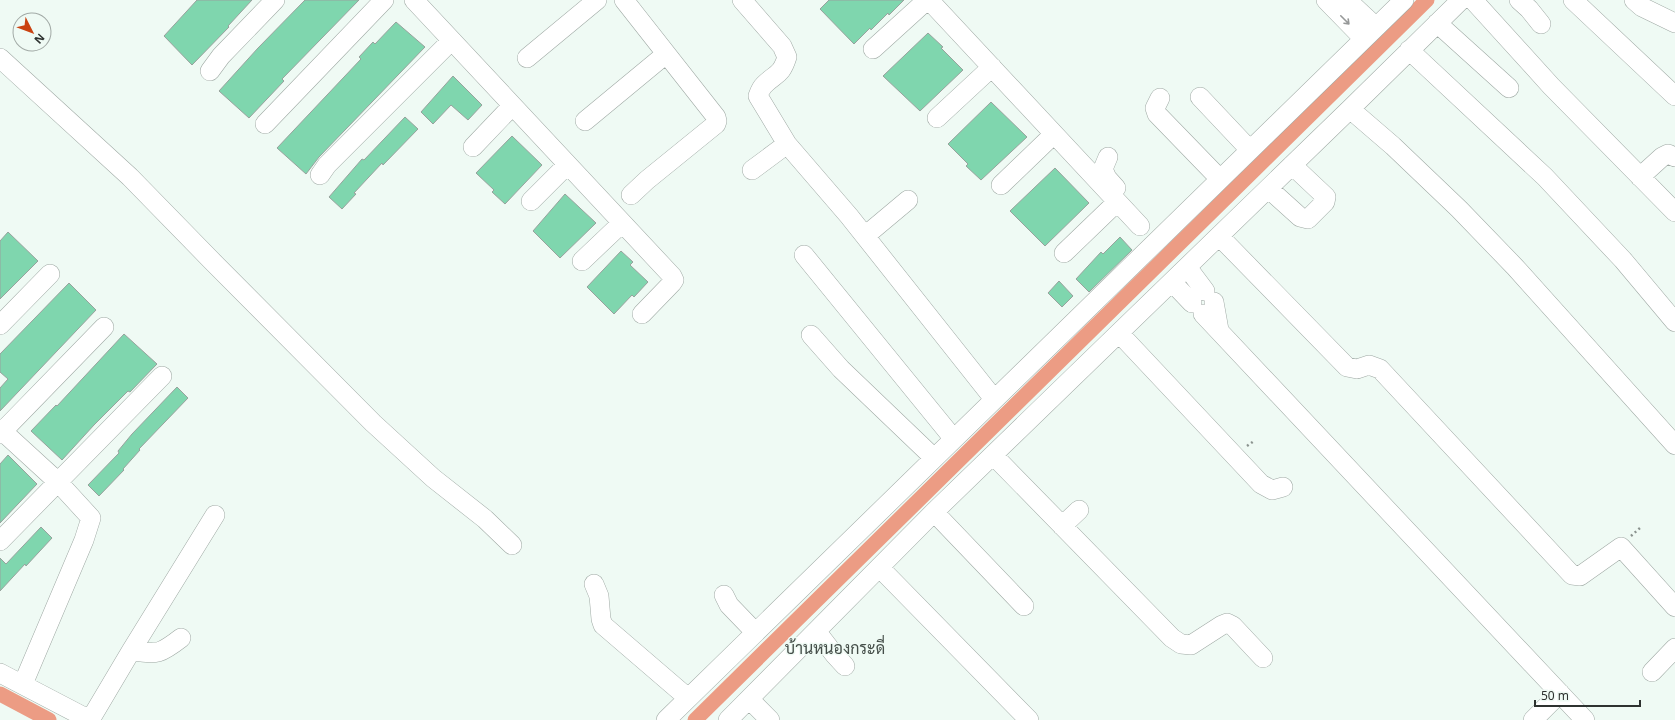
<svg xmlns="http://www.w3.org/2000/svg" width="1675" height="720" font-family="'Noto Sans',Sarabun,sans-serif">
<style>
.lines{fill:none;stroke-linecap:round;stroke-linejoin:round}
.canal{stroke:#ec9c84;stroke-width:15}
.building{fill:#7fd6ae;stroke:#98a29d}
.minor-casing{stroke:#9fa9a4;stroke-width:20}
.path{stroke:#8b938f;stroke-width:2.5;stroke-dasharray:2 3;stroke-linecap:butt}
.minor{stroke:#fff;stroke-width:19}
.oneway{stroke:#969898}
.labels{text-anchor:middle;stroke-width:3;stroke-linejoin:round;paint-order:stroke}
.quarter-label{font-size:16px;fill:#454e49;stroke:#effaf4}
</style>
<rect width="100%" height="100%" fill="#effaf4"/>
<g class="lines">
<path class="canal" d="M0,694L49,720
M695,720L1427,0"/>
</g>
<path class="building" d="M197,0H252L228,26L229,27L192,65L164,36Z
M305,0H359L282,79L284,81L249,118L219,91L258,48Z
M829,0H904L889,15L888,13L871,30L870,28L854,44L820,9Z
M396,22L425,47L319,157L306,174L277,148L361,59L359,57L373,42L375,44Z
M928,33L943,47L941,48L963,70L920,111L883,76Z
M453,76L482,105L468,120L451,105L433,124L421,112Z
M991,102L1027,137L981,180L966,166L968,164L948,144Z
M405,117L418,129L383,165L382,163L354,193L356,194L342,209L329,197L362,159L364,160Z
M512,136L542,165L505,204L492,192L494,190L476,173Z
M1055,168L1089,203L1045,246L1010,211Z
M565,194L596,223L560,258L533,231Z
M8,232L38,261L0,299V241Z
M1120,237L1132,250L1089,292L1076,279L1101,252L1103,254Z
M621,251L633,262L630,265L648,282L634,297L632,295L614,314L587,287Z
M1059,281L1073,296L1062,307L1048,293Z
M69,283L96,310L0,411V388L8,379L0,372V354Z
M124,334L157,364L130,392L128,391L94,425L62,460L31,431L56,405L57,406Z
M177,387L188,398L139,449L140,450L123,469L124,470L99,496L88,485L119,453L118,451L132,434Z
M8,455L37,484L0,523V464Z
M41,527L52,538L26,566L25,564L0,591V558L6,564Z"/>
<g class="lines">
<defs>
<path id="minor" d="M414,0L672,276L674,280L672,283L642,314
M624,0L716,117L717,121L716,124L647,180L631,195
M742,0L782,46L787,57C781,76 776,73 764,85C761,88 759,93 758,96L787,144L849,216L994,399
M929,0L1140,226
M1326,0L1364,39
M1347,0L1376,27
M1473,0L1551,86L1675,212
M1519,0L1529,9L1541,24
M1573,0L1675,96
M1634,0L1642,7L1675,23
M1437,23L1509,88
M873,49L927,0
M1409,50L1545,177L1623,260L1675,322
M0,58L130,177L211,260L373,423L433,478L485,519L512,545
M527,58L597,0
M210,71L221,56L275,0
M1200,97L1250,150
M1160,98L1155,108L1157,114L1220,179
M1350,109L1393,146L1459,209L1515,267L1675,445
M937,118L992,67
M585,121L666,54
M265,124L384,0
M473,147L512,106
M1108,157L1103,169L1107,178L1116,188
M752,170L787,144
M320,175L327,165L451,41
M1640,177L1662,157L1668,154L1675,157
M1001,185L1054,134
M1269,189L1300,217L1308,219L1325,202L1326,197L1292,165
M531,201L567,165
M865,236L908,200
M1219,236L1347,367L1357,369L1369,365L1380,369L1572,575L1580,576L1621,547L1675,607
M1064,253L1117,202
M804,255L953,438
M582,261L622,223
M1187,267L1205,291
M1172,282L1192,303
M1214,302L1219,330
M1203,314L1585,720
M0,325L50,274
M1119,333L1261,484L1272,490L1283,487
M811,335L841,369L934,458
M0,429L58,482L91,518L84,540L23,684
M0,434L104,327
M994,456L1172,638L1181,644L1191,645L1222,625L1227,623L1233,626L1263,658
M934,512L1024,606
M1062,526L1079,510
M0,541L162,376
M880,568L1029,720
M594,584L599,596L601,619L603,625L688,698
M724,595L729,605L755,632
M817,632L834,654L845,666
M131,651C158,654 159,655 181,638
M1652,672L1675,648
M0,673L90,720
M749,699L770,720
M90,720L131,651L215,515
M666,720L1404,0
M728,720L934,512L1350,109L1461,0
M1533,720L1560,693"/>
</defs>
<use href="#minor" class="minor-casing"/>
<path class="path" d="M1247,446L1254,441
M1631,536L1641,527"/>
<use href="#minor" class="minor"/>
</g>
<defs><path id="oneway-shaft" d="M-6 0H5M1.5-3L5.5 0L1.5 3" fill="none" stroke-width="1.6" stroke-linecap="round" stroke-linejoin="round"/></defs>
<use class="oneway" href="#oneway-shaft" transform="translate(1345 20) rotate(45)"/>
<g class="labels">
<g class="quarter-label">
<text x="835" y="654">บ้านหนองกระดี่</text>
</g>
</g>
<g transform="translate(32 32) rotate(132)"><circle r="19" fill="#effaf4" stroke="#a2aaa6"/>
<path d="M0-3L7 15L0 10L-7 15Z" fill="#ca4211"/>
<text y="-6" font-size="11" font-weight="bold" text-anchor="middle" fill="#2e3230">N</text>
</g>
<path d="M1535 700v6h105v-6" fill="none" stroke="#2e3230" stroke-width="2"/>
<text x="1541" y="700" font-size="12" fill="#2e3230" stroke="#effaf4" stroke-width="3" paint-order="stroke">50 m</text>
</svg>
